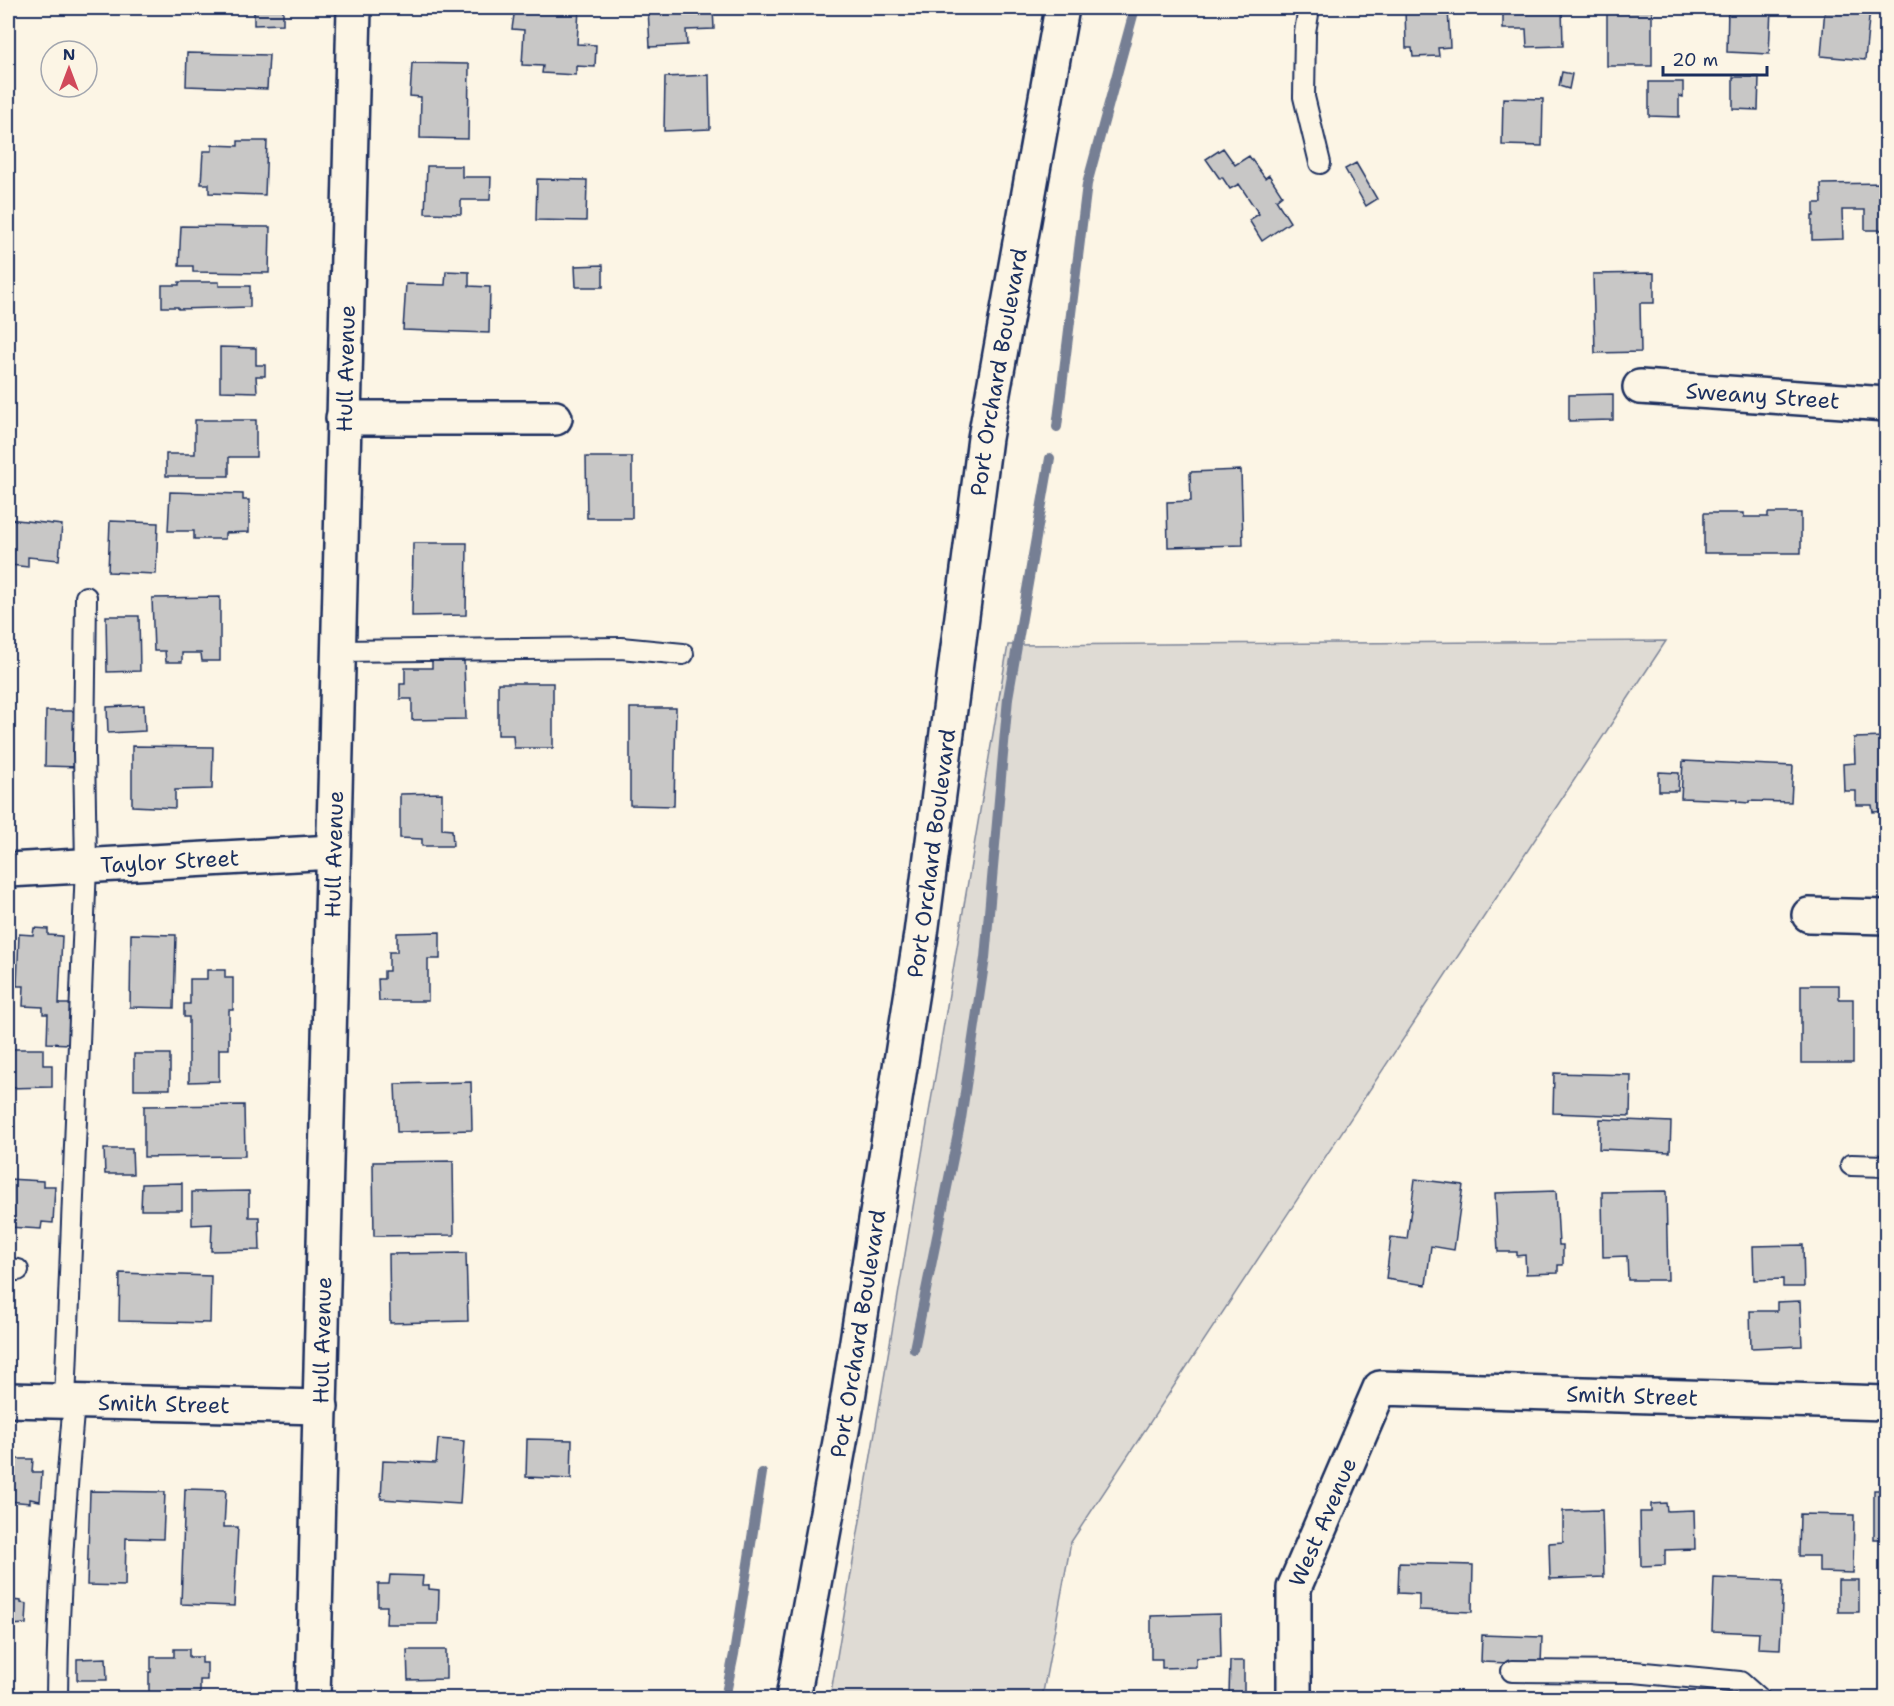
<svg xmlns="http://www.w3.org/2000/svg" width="1894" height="1706" font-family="'Shantell Sans',sans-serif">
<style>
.green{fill:#dfdbd4;stroke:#7d8599;stroke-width:1.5}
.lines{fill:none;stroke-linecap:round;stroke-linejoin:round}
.stream{stroke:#767f94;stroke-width:10}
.building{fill:#c8c7c6;stroke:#1b2f5e;stroke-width:1.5}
.lane-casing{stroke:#1b2f5e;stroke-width:24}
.street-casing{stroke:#1b2f5e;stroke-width:38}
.secondary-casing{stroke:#1b2f5e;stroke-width:38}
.lane{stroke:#fcf5e5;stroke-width:20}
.street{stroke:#fcf5e5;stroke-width:33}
.secondary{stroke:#fcf5e5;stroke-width:33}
.labels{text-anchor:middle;stroke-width:5;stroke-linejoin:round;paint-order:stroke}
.street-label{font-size:22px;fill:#1b2f5e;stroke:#fcf5e5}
</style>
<rect width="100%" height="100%" fill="#fcf5e5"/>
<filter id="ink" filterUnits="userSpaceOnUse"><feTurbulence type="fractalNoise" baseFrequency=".0167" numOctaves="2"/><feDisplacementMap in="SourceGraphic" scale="12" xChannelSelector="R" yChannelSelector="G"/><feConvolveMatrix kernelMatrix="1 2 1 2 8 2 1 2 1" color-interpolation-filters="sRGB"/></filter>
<g filter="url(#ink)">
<path class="green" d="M1666,641L1071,1542L1042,1698H830L1008,645Z"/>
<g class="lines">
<path class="stream" d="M1057,427L1087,184L1135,8
M914,1349L961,1119L985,958L1008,698L1050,458
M725,1698L734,1654L762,1473"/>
</g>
<path class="building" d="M254,8H283V24L254,25Z
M515,8H579L577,44L596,45L595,67L576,66V75L542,73L543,66L522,65L524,30L512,29Z
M648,8H713L714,29L686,30L687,45L650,47Z
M1405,8H1448L1450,47L1438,48L1439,56L1413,57L1412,48H1406Z
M1503,8H1562L1563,46L1527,47L1526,29H1503Z
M1607,8H1652V66H1607Z
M1728,8H1771L1769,54L1727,52Z
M1825,8H1870L1865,60L1821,56Z
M187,53L269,55L267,89L186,86Z
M412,63L469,64L468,139L420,138L421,97L410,96Z
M1562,72L1572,74L1569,89L1559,86Z
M709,75L710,129L664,131L665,77Z
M1733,77H1759L1758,110L1733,109Z
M1649,82H1683V97L1679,96V117L1649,116Z
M1503,98L1543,99L1542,146L1502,145Z
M238,141H267L265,195L209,193V184H201L203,151H212V145L238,146Z
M1223,148L1235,165L1249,156L1265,178L1269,175L1282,195L1276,200L1290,222L1262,241L1249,220L1259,214L1239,184L1230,189L1222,177L1220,179L1206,159Z
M1356,163L1377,199L1366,206L1345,169Z
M427,166H462V177H491L490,200H461V214L425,213Z
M537,179L587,180L586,221L536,220Z
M1886,183V230H1865V210H1842L1843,239L1812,240V216H1814V203H1822L1821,184Z
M181,226L270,227L269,273L193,272V266H179Z
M603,265V287H576L575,266Z
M446,271L469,272V286L490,287L489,333L403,330L406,284L445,285Z
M1654,273V303H1640L1641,352L1595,353L1593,274Z
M179,282H219V286H250V307L178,309V307H162V285H179Z
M220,347L256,348V365H265V376H256L257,392L220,391Z
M1613,394V420L1569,421V395Z
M195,420H256V457H229V476H166V454H195Z
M586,457H632V518H587Z
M1241,470L1243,545L1168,547L1167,502L1191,501L1190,472Z
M170,492L243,494V500H249V532L225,533V539H194V531H168Z
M1704,513H1744V517H1768V513H1801V553H1704Z
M8,519L62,525L59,560L28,557V567L10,565L11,555L8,554Z
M110,521L158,523L156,574L108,572Z
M413,543H467L466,615L412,616Z
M220,597V661H202L201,653H182V662H166L165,651H154L152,598Z
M106,616H139L140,671L107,672Z
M432,661H464L466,719L412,720V699H400V684H405V668H432Z
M498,683H553V748H514L513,735H498Z
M144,705L145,731L108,733L107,707Z
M630,708H676L674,806L630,805Z
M46,711H80V767L45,766Z
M1886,737V811L1873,812L1872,805H1856V791H1844L1843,764L1855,763L1854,738Z
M132,746L213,747L212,789L175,790V808L132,806Z
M1683,761L1793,766L1791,802L1749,801V803L1737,802V800L1681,798Z
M1659,772L1679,773L1678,791H1659Z
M442,793V829L452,830L453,846H422V839L400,838V794Z
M34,928L48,929V935L62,936L59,1004H72L70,1044L47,1043L48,1014H43V1007L23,1006L24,986H17L19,934L33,935Z
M440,932V959H428V1001H379L378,979H384V971H389V952H397V933Z
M131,934L176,935L174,1008L130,1007Z
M207,970H225V978H233V1010H229V1049H219V1081L189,1082V1017H184V1004H190V979H207Z
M1801,985H1839V999H1853V1063H1801Z
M12,1049H43V1065H52V1087L8,1088V1066H12Z
M134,1054H170V1089H134Z
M1554,1073L1631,1075L1630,1116L1553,1113Z
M471,1082L472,1130L397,1132L395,1084Z
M244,1105L245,1156L144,1157V1106Z
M1600,1119L1671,1122L1670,1152L1599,1149Z
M104,1149H132L133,1174H105Z
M453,1161L454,1235L374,1236L373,1162Z
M8,1179L43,1181V1186H55L53,1223L42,1222L41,1229L8,1227Z
M1415,1179L1463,1185L1454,1250L1431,1246L1426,1285L1386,1279L1391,1237L1407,1239Z
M182,1183V1210H141L142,1184Z
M249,1191V1217H259L260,1250L211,1251L212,1224L192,1225V1192Z
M1556,1191L1559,1245H1563V1265H1558V1273L1526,1274L1525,1255L1517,1256V1252H1498L1495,1193Z
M1666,1191L1668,1280H1628L1627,1256L1603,1257L1602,1192Z
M1803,1245L1804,1287H1783V1279L1754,1280L1753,1246Z
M466,1253L468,1321L390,1323L389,1254Z
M120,1273L211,1276L210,1323L119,1321Z
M1881,1283L1886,1284V1341H1880Z
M1800,1301L1802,1346L1751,1348L1750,1311H1777V1302Z
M438,1439L464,1441L460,1504L381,1499L383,1461L436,1463Z
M527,1439L572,1440L571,1479L526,1477Z
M8,1451H16V1459H33L32,1472H42L40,1501L30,1499V1503L8,1501Z
M185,1489L226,1490L224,1527H238L234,1606L181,1604Z
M1874,1490H1886V1539H1874Z
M90,1491L165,1492L163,1539L126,1538L125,1586L87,1585Z
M1666,1503L1667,1511L1694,1510L1695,1549L1665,1550V1565L1641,1566L1640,1512H1651V1504Z
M1602,1510L1604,1577L1550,1579L1549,1543L1563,1542V1511Z
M1800,1514L1854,1515L1853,1573L1819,1572V1556H1799Z
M1399,1563L1473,1565L1472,1612L1419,1610V1594L1398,1593Z
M390,1575L423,1576L422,1585H429V1589L439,1590L438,1624H386L387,1606H378V1584H389Z
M1714,1578L1783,1581L1780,1649L1758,1648L1759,1633L1712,1631Z
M1838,1580H1859V1612H1838Z
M8,1589H12L11,1600L21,1601V1603L27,1604L26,1624L10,1625V1636H8Z
M1220,1614L1221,1657L1196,1658V1667L1162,1668V1659H1151V1616Z
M1482,1635L1542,1637L1541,1664L1481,1662Z
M174,1649H189V1657H202V1663H207V1680H200V1698H170V1695H149V1672H151V1657H174Z
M407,1650H446V1679L408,1680Z
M106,1658L107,1680H77V1659Z
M1230,1661H1244V1694H1229Z"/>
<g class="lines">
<defs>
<path id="lane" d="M1309,8L1305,32L1304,97L1320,163
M338,651L621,648L683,654
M1851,1165L1886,1166
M8,1269L18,1270
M65,1401L86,865L84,752L86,597
M1512,1671L1634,1672L1740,1682L1758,1698
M57,1698C58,1599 65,1501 74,1402"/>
<g id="street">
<path id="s1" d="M1640,387L1886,404"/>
<path d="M343,418H555"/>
<path id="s2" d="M8,870L333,852"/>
<path d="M1809,915L1886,917"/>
<path id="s3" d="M8,1400L321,1407"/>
<path id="s4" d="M313,1698L354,8"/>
<path id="s5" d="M1294,1698V1588L1380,1388L1886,1403"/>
</g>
<g id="secondary">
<path id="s6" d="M793,1698L848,1398L921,934L985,438L1062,8"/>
</g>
</defs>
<use href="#lane" class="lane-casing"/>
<use href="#street" class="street-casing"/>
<use href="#secondary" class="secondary-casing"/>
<use href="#lane" class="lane"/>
<use href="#street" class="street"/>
<use href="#secondary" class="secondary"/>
</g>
</g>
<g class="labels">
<g class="street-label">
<text dy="8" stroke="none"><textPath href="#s4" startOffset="1330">Hull Avenue</textPath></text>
<text dy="8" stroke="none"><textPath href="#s6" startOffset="1342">Port Orchard Boulevard</textPath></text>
<text dy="8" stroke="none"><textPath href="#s1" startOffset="123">Sweany Street</textPath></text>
<text dy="8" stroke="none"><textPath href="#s4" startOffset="844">Hull Avenue</textPath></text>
<text dy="8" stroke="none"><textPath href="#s6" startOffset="856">Port Orchard Boulevard</textPath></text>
<text dy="8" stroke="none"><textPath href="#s2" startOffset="162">Taylor Street</textPath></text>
<text dy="8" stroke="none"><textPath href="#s6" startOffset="370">Port Orchard Boulevard</textPath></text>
<text dy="8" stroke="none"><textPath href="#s4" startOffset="358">Hull Avenue</textPath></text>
<text dy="8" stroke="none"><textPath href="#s5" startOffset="580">Smith Street</textPath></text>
<text dy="8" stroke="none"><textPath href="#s3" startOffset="156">Smith Street</textPath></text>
<text dy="8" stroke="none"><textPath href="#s5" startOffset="182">West Avenue</textPath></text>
</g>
</g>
<rect width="1894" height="1706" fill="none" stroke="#fcf5e5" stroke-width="30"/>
<rect x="15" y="15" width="1864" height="1676" fill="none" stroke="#1b2f5e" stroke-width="2" filter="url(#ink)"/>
<g transform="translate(69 69)"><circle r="28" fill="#fcf5e5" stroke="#a2a6af" stroke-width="1.5"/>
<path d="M0-4.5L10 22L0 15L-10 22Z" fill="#d1495b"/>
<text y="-9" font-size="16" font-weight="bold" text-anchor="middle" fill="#1b2f5e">N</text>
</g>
<path d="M1663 66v9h104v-9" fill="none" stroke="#1b2f5e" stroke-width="3"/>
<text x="1672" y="66" font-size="18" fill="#1b2f5e" stroke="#fcf5e5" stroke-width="4.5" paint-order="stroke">20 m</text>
</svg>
